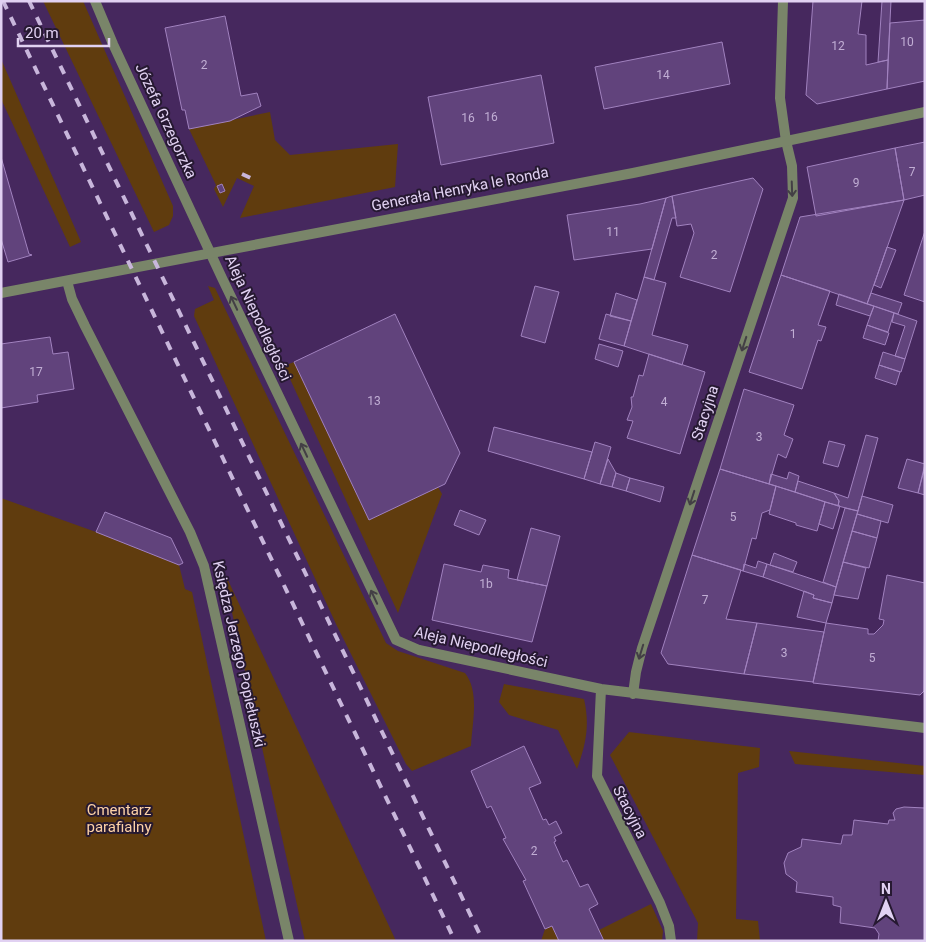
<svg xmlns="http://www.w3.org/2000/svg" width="926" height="942" font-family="Roboto,sans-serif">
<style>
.green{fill:#603c0e}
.building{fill:#61437c;stroke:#a182bf}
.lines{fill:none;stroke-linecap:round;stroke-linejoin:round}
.service{stroke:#798569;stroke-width:10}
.minor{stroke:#798569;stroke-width:10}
.tertiary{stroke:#798569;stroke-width:10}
.rail{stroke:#c8b6db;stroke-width:4;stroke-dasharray:9 9;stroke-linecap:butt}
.oneway{stroke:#433f45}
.labels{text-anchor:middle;stroke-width:4;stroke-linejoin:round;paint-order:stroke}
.number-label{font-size:12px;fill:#c1aed4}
.street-label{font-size:15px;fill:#e1d1f2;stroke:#261931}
.park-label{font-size:15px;fill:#fed2a6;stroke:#261931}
</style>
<rect width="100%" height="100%" fill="#46285e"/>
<path class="green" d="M43,1H83L173,206V216L169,225L154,232Z
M1,59L81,242L70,247L1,99Z
M270,112L275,140L290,155L398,144L395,187L240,218L254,186L237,178L223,207L214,189L216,185L189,129Z
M208,286L215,288L386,643L398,651L465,673C480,692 472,723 471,746L412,771L406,764L336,624L194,316L195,309L214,300Z
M294,362L369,520L438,487L442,494L398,613L284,366Z
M1,498L96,532L179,565L185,589L192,592L266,941H1Z
M227,578L396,941H305L227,590Z
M504,684L584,699C590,725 586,744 577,769L558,730L509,715L499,702Z
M629,732L760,748L759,767L738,773L736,919L758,921L760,941H697L698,923L610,755Z
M789,751L925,766V775L795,764Z
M651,904L663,931L662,941H604L599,930Z
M552,926L559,941H541L545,929Z"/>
<path class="building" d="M813,1H862L858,34L866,35V65L888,60L887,89L817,104L806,95Z
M882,1H891L888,60L878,62Z
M225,16L241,96L257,93L261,106L230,121L189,129L185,110H182L165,28Z
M925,16V81L887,89L890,23L925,20Z
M722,42L730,84L604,109L595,67Z
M541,75L554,143L441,165L428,97Z
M925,142V195L904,200L895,148Z
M895,148L904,200L816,216L807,167Z
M1,157L29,254L32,255L8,262L1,239Z
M753,178L763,189L730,292L680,277L694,233L691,224L677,226L672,196Z
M222,184L225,191L220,193L217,186Z
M672,196L676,218H672L654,280L644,277L666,198Z
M666,198L652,249L574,260L567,215L640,204Z
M904,200L867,304L781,275L800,217Z
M925,231V302L904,295Z
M887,247L896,250L881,288L874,285Z
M781,275L830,291L818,325L826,327L821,341L818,340L802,389L749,372Z
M644,277L666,283L652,335L688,345L682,365L624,346Z
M535,286L559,292L545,343L521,336Z
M616,293L637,300L631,321L610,316Z
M871,293L902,303L898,314L867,304Z
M839,294L874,306L870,316L836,305Z
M874,306L894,313L888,332L867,325Z
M894,313L917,321L905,359L895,356L905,326L892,322Z
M395,314L460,453L445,484L369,520L294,362Z
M606,314L631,321L624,346L599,339Z
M867,325L889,333L885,345L863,338Z
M50,337L53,354L68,352L74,389L37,395L38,402L1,408V344Z
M599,344L623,351L618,367L595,359Z
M883,352L905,359L901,372L879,365Z
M649,354L705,372L680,454L627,438L633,421L627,420L632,407L631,397H633L639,375L643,376Z
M879,365L900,372L896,385L875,378Z
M744,389L794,405L784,435L793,439L786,458L778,454L769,484L720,469Z
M494,427L592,452L584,479L488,451Z
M866,435L878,438L858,511L838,506L839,501L834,493L848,498Z
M829,441L845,445L838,467L823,463Z
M595,442L611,447L600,484L584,479Z
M608,459L616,473L612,487L600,484Z
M907,459L925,464L918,493L898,488Z
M925,467V495L918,493Z
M720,469L776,486L770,510L762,513L756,539L752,538L743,571L692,555Z
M789,472L799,476L795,492L769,484L771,474L787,479Z
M616,473L630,478L626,491L612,487Z
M630,478L664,487L660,502L626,491Z
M798,481L834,493L839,501L838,506L795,492Z
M776,486L825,502L817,531L796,525V523L769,514Z
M862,496L893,505L888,523L857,514Z
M825,502L840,506L833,529L819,524Z
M845,508L858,511L836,587L823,582Z
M460,510L486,520L479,535L454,525Z
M105,512L171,538L183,563L179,565L96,532Z
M857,514L881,521L877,538L852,531Z
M531,528L560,536L547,586L517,580Z
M852,531L877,538L869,568L843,562Z
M774,553L797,562L793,572L770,565Z
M692,555L741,570L726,619L757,623L744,674L668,664L661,653Z
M758,561L767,564L763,577L743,571L744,564L756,568Z
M843,562L866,568L858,599L834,595Z
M444,564L481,572L483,565L509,570L508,578L547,586L532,642L432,620Z
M767,564L836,587L832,603L813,598L814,595L763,577Z
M887,575L925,583L924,691L920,695L813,683L826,623L868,629V634H874L883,625L884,620L879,619Z
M804,591L814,595L813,598L832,603L826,623L797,617Z
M757,623L824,632L813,682L744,674Z
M524,746L541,783L529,788L543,820L546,819L549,825L556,821L562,833L554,837L556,841L554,842L563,862L567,860L580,887L588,884L598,904L589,909L604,941H559L552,926L545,929L523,881L526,880L503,839L506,838L491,806L487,808L471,771Z
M904,807L925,808V941H878L879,934L875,928L840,923L841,907L833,905V897L796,892L797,882L786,874L784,863L788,853L801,847L802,839L841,844L843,835H852L854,820L888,824L889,820H895L893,813L896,809Z"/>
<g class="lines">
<path class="service" d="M783,1L780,98L786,141"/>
<path class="minor" d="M95,1L113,44L222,278L396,640L419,650L601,689L925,728
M67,281L72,299L85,326L190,532L204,566L289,941
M601,689L597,776L660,903L669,926L671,941
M633,694L636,672L642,648L793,198L792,166L786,141"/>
<path class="tertiary" d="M1,293L633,173L925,112"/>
<path class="rail" d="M3,1L455,941
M29,1L483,941
M242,174L253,179"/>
</g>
<defs><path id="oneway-shaft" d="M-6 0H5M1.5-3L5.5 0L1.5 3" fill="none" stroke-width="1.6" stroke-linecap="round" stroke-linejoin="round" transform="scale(1.25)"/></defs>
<g class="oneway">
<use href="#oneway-shaft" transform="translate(792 189) rotate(88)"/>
<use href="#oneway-shaft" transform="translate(234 303) rotate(-115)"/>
<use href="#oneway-shaft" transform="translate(744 344) rotate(108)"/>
<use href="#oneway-shaft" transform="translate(304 450) rotate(-115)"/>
<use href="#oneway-shaft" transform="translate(692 498) rotate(108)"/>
<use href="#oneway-shaft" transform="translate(374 597) rotate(-115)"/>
<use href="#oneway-shaft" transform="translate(641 652) rotate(107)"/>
</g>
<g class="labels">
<g class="number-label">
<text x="907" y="46">10</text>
<text x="838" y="50">12</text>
<text x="204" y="69">2</text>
<text x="663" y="79">14</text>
<text x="491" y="121">16</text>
<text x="468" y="122">16</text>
<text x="912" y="176">7</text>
<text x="856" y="187">9</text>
<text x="613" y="236">11</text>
<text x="714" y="259">2</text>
<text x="793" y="338">1</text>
<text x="36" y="376">17</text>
<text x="374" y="405">13</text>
<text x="664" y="406">4</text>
<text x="759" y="441">3</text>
<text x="733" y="521">5</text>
<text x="486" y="588">1b</text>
<text x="705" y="604">7</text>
<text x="784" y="657">3</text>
<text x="872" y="662">5</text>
<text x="534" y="855">2</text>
</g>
<g class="street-label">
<text transform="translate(166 121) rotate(65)" y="5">Józefa Grzegorzka</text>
<text transform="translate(460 189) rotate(-11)" y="5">Generała Henryka le Ronda</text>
<text transform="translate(258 318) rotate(65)" y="5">Aleja Niepodległości</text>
<text transform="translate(705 413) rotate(-72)" y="5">Stacyjna</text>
<text transform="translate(481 647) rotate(13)" y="5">Aleja Niepodległości</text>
<text transform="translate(239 654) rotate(77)" y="5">Księdza Jerzego Popiełuszki</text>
<text transform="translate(630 812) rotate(63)" y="5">Stacyjna</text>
</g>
<g class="park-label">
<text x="119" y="815">Cmentarz<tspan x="119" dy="17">parafialny</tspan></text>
</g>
</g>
<rect width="926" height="942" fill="none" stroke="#e1d1f2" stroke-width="5"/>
<g transform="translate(886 902)" stroke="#261931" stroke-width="4" paint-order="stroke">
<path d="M0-4L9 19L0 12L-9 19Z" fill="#e1d1f2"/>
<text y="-8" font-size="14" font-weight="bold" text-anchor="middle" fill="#e1d1f2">N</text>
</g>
<path d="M18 38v8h91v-8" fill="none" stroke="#e1d1f2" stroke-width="2.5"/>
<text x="25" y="38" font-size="15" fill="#e1d1f2" stroke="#261931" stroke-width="4" paint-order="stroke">20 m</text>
</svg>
